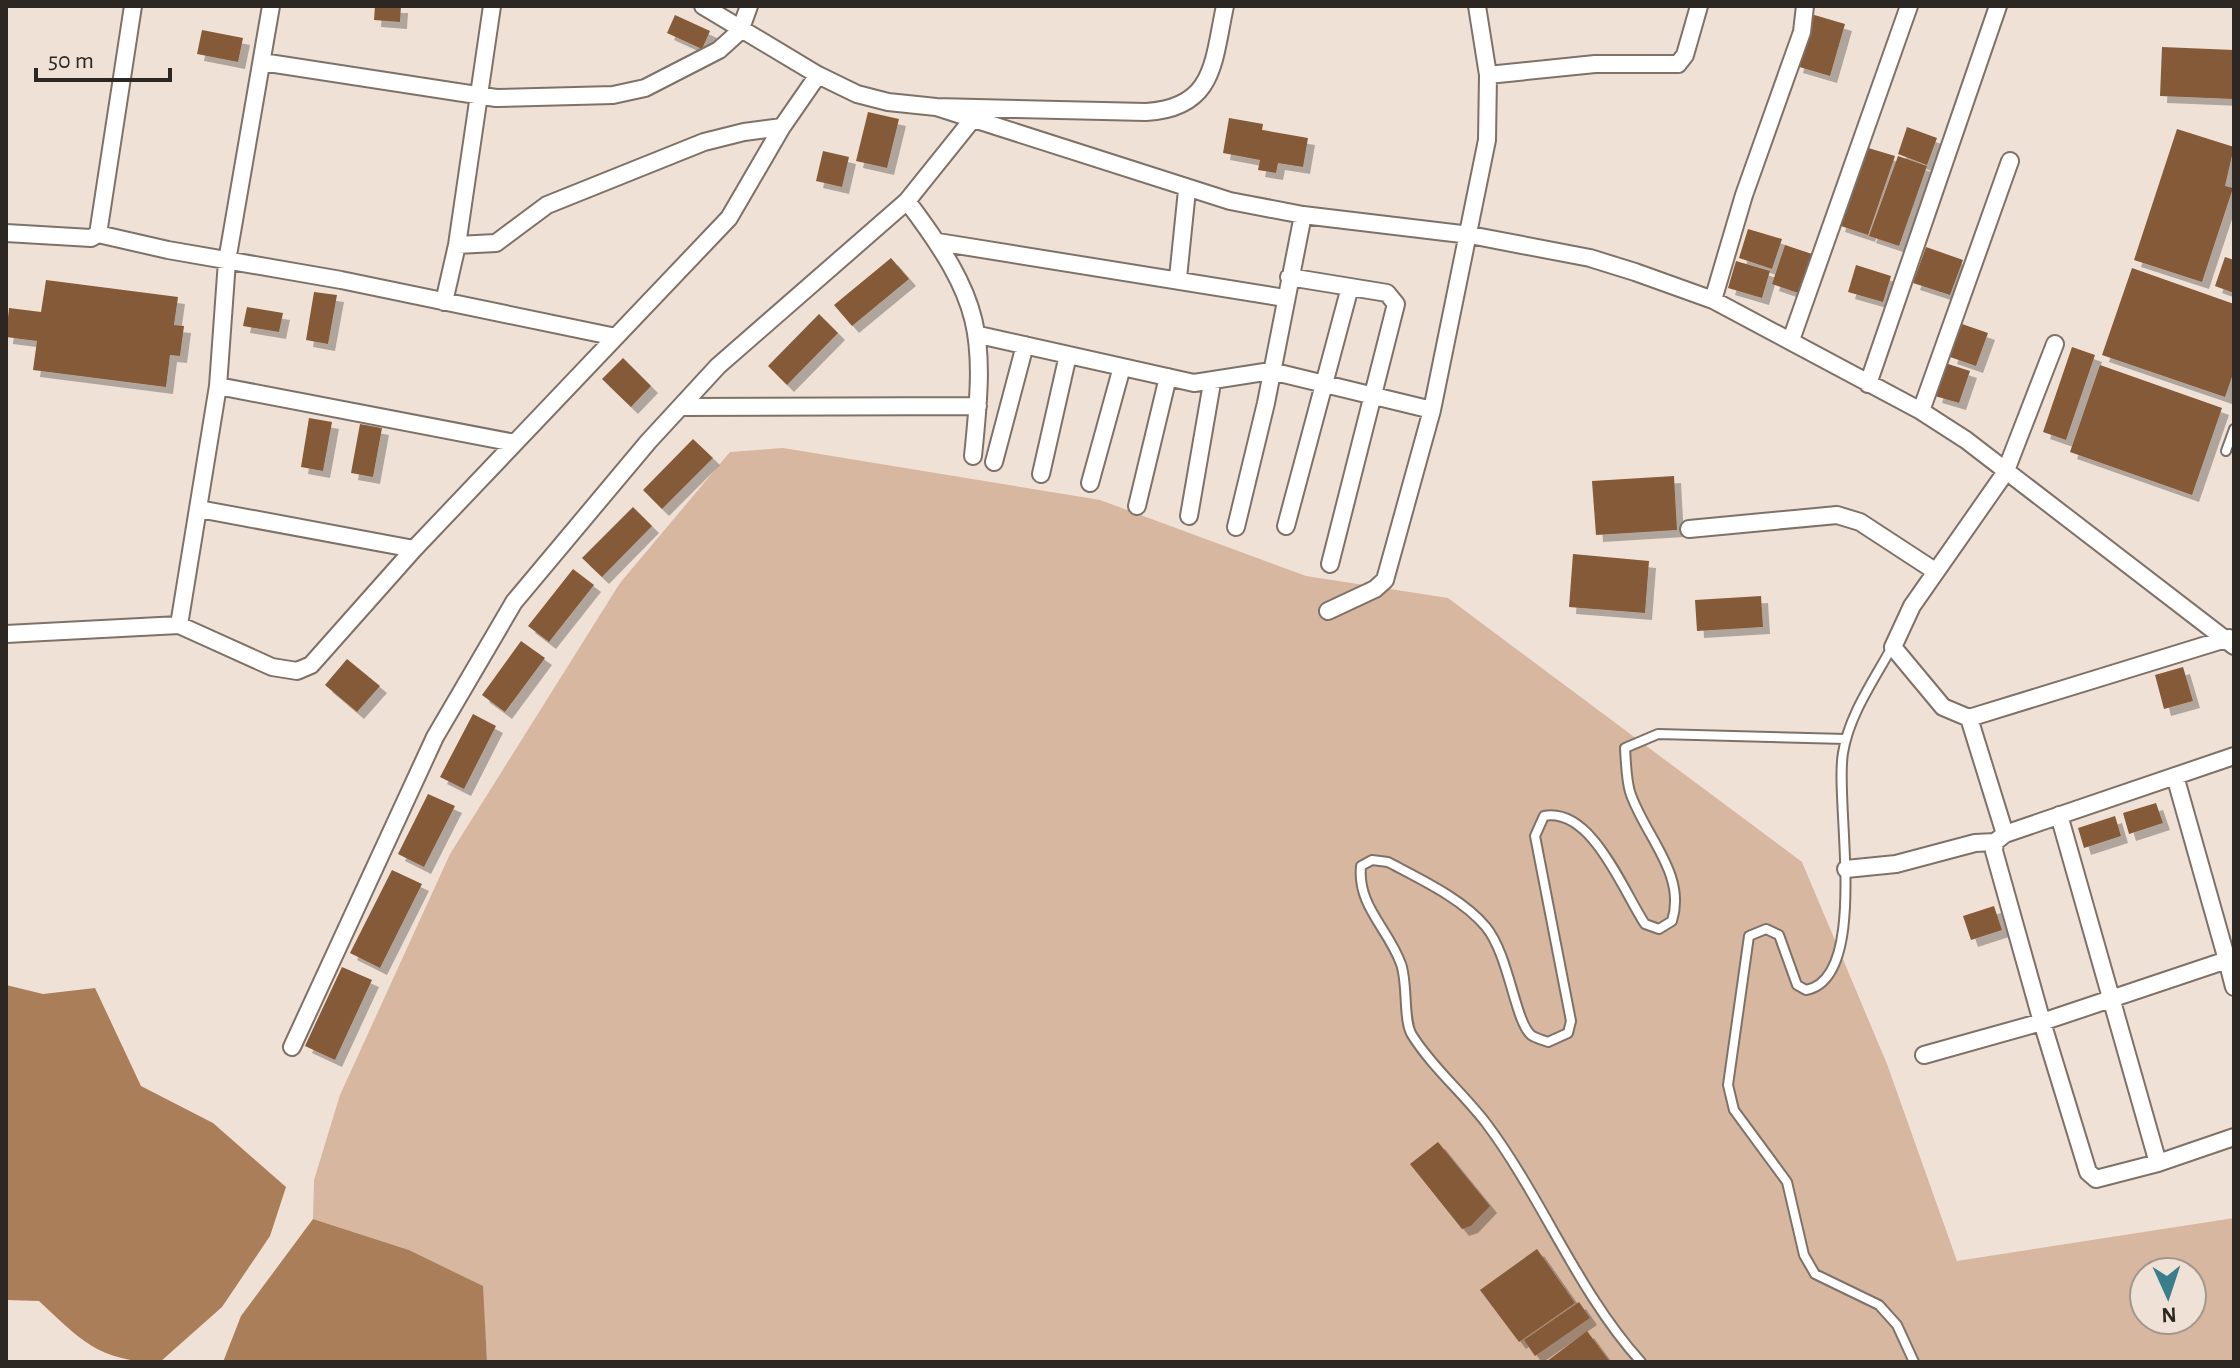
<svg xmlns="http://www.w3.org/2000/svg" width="2240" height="1368" font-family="'Alegreya Sans',sans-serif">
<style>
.green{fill:#d7b79f;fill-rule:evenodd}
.water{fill:#ab7e5a}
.building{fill:#855a37;filter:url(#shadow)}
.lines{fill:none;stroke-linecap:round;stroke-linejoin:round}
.lane-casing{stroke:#7e7167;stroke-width:12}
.street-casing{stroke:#7e7167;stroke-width:20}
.lane{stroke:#fff;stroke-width:8}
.street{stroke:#fff;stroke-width:16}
</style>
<defs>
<filter id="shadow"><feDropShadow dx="7" dy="7" stdDeviation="0" flood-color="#0004"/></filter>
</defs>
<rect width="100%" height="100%" fill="#f0e1d6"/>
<path class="green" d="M783,448L1100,500L1306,576L1448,598L1802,862L1887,1064L1957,1261L2234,1218V1362H487L482,1286L409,1250L313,1219L314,1180L340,1095L450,854L620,583L730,452ZM2144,1272H2192V1320H2144Z"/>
<path class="water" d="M6,985L43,994L95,988L141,1086L213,1123L286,1187L270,1236L222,1307L160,1362C98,1362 80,1339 39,1301L6,1300Z
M313,1219L409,1250L483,1286L487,1362H223L241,1316Z"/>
<path class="building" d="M375,6H401L400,22L374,20Z
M1811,14L1845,24L1830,76L1796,66Z
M675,15L710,31L702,49L667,33Z
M202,30L243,38L238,62L197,54Z
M2162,47L2234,50V99L2160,96Z
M868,112L899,119L887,168L856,161Z
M1229,118L1263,124L1262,130L1308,138L1303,167L1278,163L1276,173L1258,170L1260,160L1223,153Z
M1907,127L1937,138L1927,165L1898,154Z
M2177,129L2234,147L2225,186L2233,188L2202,282L2134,260Z
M1865,147L1895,156L1868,235L1838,225Z
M823,151L849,157L842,187L816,181Z
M1898,156L1927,166L1899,246L1869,236Z
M1748,229L1782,239L1772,269L1739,258Z
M1785,245L1812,254L1798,293L1772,284Z
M1926,247L1963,260L1950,295L1913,283Z
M2225,257L2234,260V293L2215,286Z
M891,258L909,279L852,326L834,305Z
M1736,261L1770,271L1762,298L1728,288Z
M1856,265L1891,276L1883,302L1848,292Z
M2132,268L2234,304V371L2225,397L2102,355Z
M46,280L178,297L174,325L184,326L180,356L170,355L166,387L33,370L37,341L6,337L9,308L41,312Z
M314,292L337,295L328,344L306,340Z
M247,307L283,313L279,332L243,326Z
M819,314L838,333L787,385L768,366Z
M1962,324L1988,333L1976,366L1950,357Z
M2072,347L2095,355L2066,440L2043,432Z
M623,358L651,386L631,407L602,379Z
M1945,363L1970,371L1959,403L1935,396Z
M2100,365L2222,408L2192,495L2070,452Z
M309,418L332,422L323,471L301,467Z
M360,424L382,428L373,477L351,473Z
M693,439L713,458L662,509L643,490Z
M1674,476L1677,530L1596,535L1592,481Z
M633,507L652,526L602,577L582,558Z
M1573,554L1649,561L1645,613L1569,607Z
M573,569L594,585L549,642L528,626Z
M1761,596L1763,627L1697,631L1695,600Z
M521,641L545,658L505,712L482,695Z
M347,659L380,686L357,712L325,685Z
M2183,667L2193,701L2164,709L2155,675Z
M473,714L496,726L464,789L440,777Z
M428,794L455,806L424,867L398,854Z
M2156,803L2163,823L2129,834L2123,813Z
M2115,816L2121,836L2084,848L2078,828Z
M392,870L422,884L380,968L350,953Z
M1994,906L2002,930L1971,940L1963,916Z
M342,967L372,980L335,1060L305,1046Z
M1438,1142L1490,1206L1471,1226L1462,1229L1410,1164Z
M1537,1249L1575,1303L1519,1342L1480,1290Z
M1579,1302L1590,1318L1535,1356L1524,1340Z
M1587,1331L1610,1362H1546Z"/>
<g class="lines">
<defs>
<path id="lane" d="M2226,451L2234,429
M1892,647C1874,680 1849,715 1843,753C1834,800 1871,978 1806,990L1797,985L1779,935L1766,929L1749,936L1728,1085L1734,1110L1787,1182L1804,1255L1815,1274L1879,1305L1897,1325L1914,1362
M1641,1362C1577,1291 1543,1199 1486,1123C1463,1093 1432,1067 1412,1035C1403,1021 1408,983 1401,964C1388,928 1357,906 1361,866L1372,860L1388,862C1420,879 1463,899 1486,927C1509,955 1515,1021 1531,1035C1535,1038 1543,1040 1548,1042L1568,1033L1571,1021L1535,836L1544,816C1592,807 1623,891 1645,924L1659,929L1672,921C1687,874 1644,835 1630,792C1626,778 1626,762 1625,748L1658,734L1846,739"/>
<path id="street" d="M703,6L818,75L857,94L888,102L936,107L1146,112C1215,108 1213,62 1225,6
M262,62L496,98L613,95L645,88L719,50L740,31L749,6
M1488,75L1595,64H1678L1685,55L1699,6
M936,107L1230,201L1303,215L1470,235L1590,258L1635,272L1713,300L1921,411L1966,440L2234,646
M907,201C983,302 986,332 973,456
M6,233L91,238L98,234L168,250L341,280L616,337
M98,234L133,6
M938,242L1285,298
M457,245L496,243L547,205L704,142L744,132L782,127
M1289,277L1387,293L1396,304L1330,564
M1178,278L1187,190
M1713,300L1744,195L1802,32L1805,6
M444,302L457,245L492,6
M979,335L1194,383L1271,371L1432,410
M1791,340L1909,6
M2055,344L2005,473L1912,606L1893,647L1943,707L1969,718L2229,638
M1868,384L1998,6
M218,386L515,443
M681,407L978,406
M1921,411L2010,161
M994,462L1025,345
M1041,474L1068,355
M1090,483L1122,367
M1137,506L1168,377
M199,509L414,549
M1189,516L1212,383
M1286,526L1350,287
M1236,527L1266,403L1303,215
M1689,529L1837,515L1860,522L1935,571
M1328,611L1375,589L1385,580L1432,410L1487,140L1488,75L1477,6
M179,625L218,386L227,261L271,6
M6,634L179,625L272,667L297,671L311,665L414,549L729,218L782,127L818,75
M1969,718L2005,834
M2234,756L2005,834L1995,842L1994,851L2042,1022L2227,960L2234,987
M2175,776L2227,960L2234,957
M2059,815L2158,1163
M1846,869L1896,864L1975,843L1995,842
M292,1047L435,737L514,602L648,442L718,366L907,201L972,120
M1924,1055L2042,1022L2088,1172L2096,1179L2158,1163L2234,1137"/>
</defs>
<use href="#lane" class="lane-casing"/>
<use href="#street" class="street-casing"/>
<use href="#lane" class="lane"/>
<use href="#street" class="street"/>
</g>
<rect width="2240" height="1368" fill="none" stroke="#2c2723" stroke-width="16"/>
<g transform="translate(2168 1296) rotate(177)"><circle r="38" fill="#f0e1d6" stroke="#a2978e" stroke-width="2"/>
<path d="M0-6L14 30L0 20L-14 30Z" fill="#397e8c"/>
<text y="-12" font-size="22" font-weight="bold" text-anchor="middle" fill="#2c2723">N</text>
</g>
<path d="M36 68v12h134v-12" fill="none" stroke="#2c2723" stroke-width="4"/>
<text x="48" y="68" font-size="24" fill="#2c2723" stroke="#f0e1d6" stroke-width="6" paint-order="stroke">50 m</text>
</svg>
